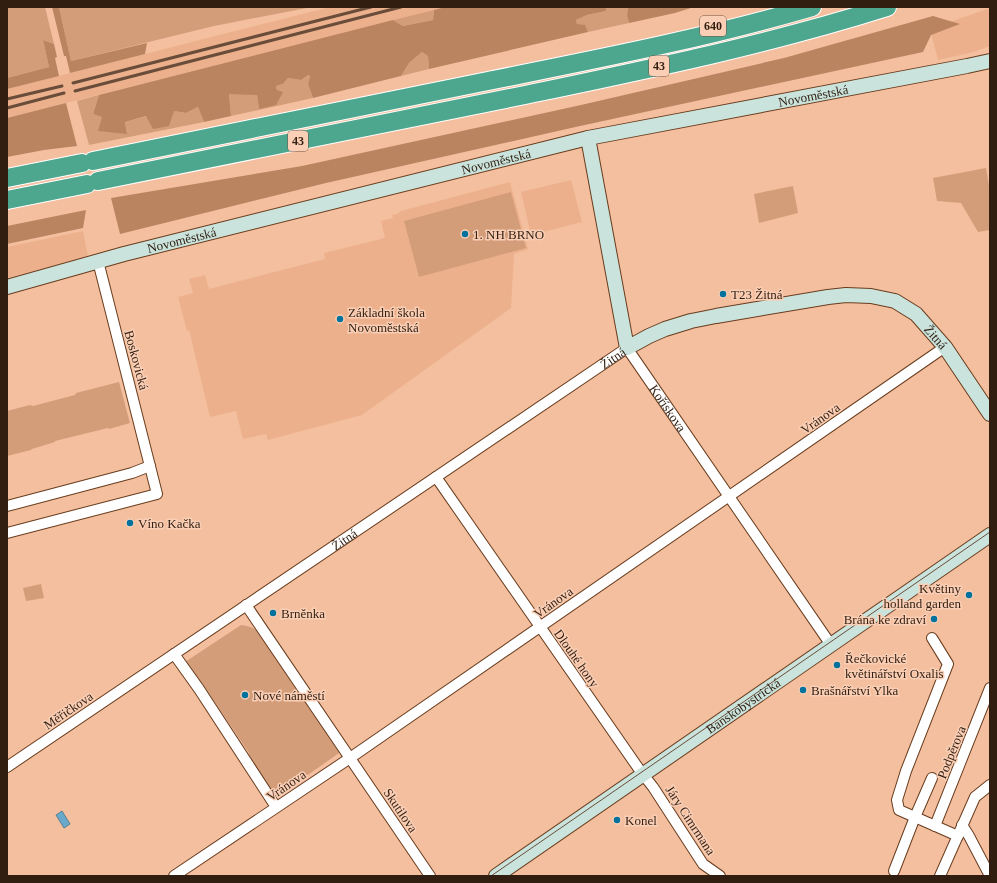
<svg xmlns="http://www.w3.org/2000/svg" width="997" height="883" font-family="'Times New Roman',serif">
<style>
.built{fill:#ecb18c}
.green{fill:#d49d7a}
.forest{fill:#ba8461}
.water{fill:#69a9cc;stroke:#587f94}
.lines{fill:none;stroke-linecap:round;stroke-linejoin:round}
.street-casing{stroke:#683c1e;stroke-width:12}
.secondary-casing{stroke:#683c1e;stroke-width:16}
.highway-casing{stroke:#fff;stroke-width:20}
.street{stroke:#fff;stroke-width:10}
.secondary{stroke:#cae4dd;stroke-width:14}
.highway{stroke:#4da68e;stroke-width:18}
.tram{stroke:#694c3a;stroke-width:1}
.rail{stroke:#694c3a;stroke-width:3}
.poi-dot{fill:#01729d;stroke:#facfb5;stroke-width:1.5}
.labels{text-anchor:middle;stroke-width:3;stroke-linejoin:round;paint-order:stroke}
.shield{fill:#facfb5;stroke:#6d5342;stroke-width:1}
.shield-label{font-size:12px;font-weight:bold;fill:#311e11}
.street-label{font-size:13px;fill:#311e11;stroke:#facfb5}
.poi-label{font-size:13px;fill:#311e11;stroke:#facfb5;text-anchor:start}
</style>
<rect width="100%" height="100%" fill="#f4bf9e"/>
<path class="built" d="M330,7H445L7,118V89Z
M990,8V46L970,53L938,60L930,29Z
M571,180L582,222L531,235L521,192Z
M510,182L528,249L514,254L511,308L362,415L268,440L266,434L243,439L236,411L210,417L189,330L187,331L178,297L193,293L189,279L205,275L209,289L325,259L324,253L385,238L381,221L393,218L392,215L397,214L401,211Z
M83,231L88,257L7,278V247Z"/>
<path class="green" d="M7,7H45L54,44L43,40L49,67L7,78Z
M59,7H312L214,26L71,61Z
M606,7H628L627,16L629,23L588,32L585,26L577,24L576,20L587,15L606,11Z
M434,10L433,20L403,26L393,20Z
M422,52L428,56L429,69L401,76L409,63Z
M308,75L310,76L308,84L313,98L231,116L229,94H257L259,109L277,90L276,86L283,84L288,78L301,80Z
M99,95L93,114L102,117L127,133L125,122L147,116L174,111L186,113L198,107L204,122L89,145L77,101Z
M986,168L990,191V230L978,232L961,203L937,201L933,178Z
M793,186L798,213L759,223L754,194Z
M511,192L526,248L419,277L404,221Z
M119,382L130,423L109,429L108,428L55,441V442L32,449L31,450L7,456V411L30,405L33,406L75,395L76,393Z
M41,584L44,598L26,601L23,588Z
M241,625C251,626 256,629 263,636L342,751L275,798L248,758L249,753L204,686L185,662Z"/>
<path class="forest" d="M52,7H59L71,61L147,43L145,54L70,73L66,56H64Z
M445,7H606V11L587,15L576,20L577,24L585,25L588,32L429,69L428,56L422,52L409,63L401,76L313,98L308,84L310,76L308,75L301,80L288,78L283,84L276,86L277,90L283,92L276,105L259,109L257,95L229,94L231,116L204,122L198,107L186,113L174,111L169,126L153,129L146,116L125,122L127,134L98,131L102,117L93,114L99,95L393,20L403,26L433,20L434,10Z
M628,7H694L675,13L629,23L627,16Z
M933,16L960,24L931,35L923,52L580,126L326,183L120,234L111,198L302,166L581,105L784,58Z
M43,40L54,44L57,57L55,58L59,76L7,89V78L49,67Z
M66,103L77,146L44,150L7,157V118Z
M86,210L83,228L7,244V226Z"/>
<path class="water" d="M62,811L70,824L64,828L56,815Z"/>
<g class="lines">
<defs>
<g id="street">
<path d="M436,477L641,772L653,787L703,864L720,876"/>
<path d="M7,506L132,473L150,466"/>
<path d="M7,533L157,494L98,261"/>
<path d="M246,605L430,876"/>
<path d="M932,638L948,664L906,771L897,800L899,810L958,836"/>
<path d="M174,654L199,689L276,807"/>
<path id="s1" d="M7,767L627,348L831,645"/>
<path d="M962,825L969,836L990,876"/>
<path d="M935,826L990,688"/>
<path d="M894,871L915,817L932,778"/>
<path d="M174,876L350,758L945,347"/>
<path d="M940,876L975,797L990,785"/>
</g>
<g id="secondary">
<path id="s2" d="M588,138L627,348L649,336L665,329L691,321L716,316L828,297L846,295L871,296L895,301L916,314L945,347L990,414"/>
<path id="s3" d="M7,287L124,254L588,138L967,66L990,61"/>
<path id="s4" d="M496,876L990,535"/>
</g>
<path id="highway" d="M93,161C225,134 356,108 488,81C597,59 706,38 812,7
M7,178L82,163
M98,181C239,153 380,125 520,96C644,70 767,45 887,7
M7,200L87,184"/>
</defs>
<use href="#street" class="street-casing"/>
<use href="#secondary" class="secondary-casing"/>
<use href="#highway" class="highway-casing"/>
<use href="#street" class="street"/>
<use href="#secondary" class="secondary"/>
<use href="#highway" class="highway"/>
<path class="tram" d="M491,876L990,532"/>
<path class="rail" d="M73,83L371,7
M75,91L401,7
M7,99L62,86
M7,108L64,93"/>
</g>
<g class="poi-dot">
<circle cx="465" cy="234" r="4"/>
<circle cx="723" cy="294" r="4"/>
<circle cx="340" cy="319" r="4"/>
<circle cx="130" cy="523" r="4"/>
<circle cx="969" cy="595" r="4"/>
<circle cx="273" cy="613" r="4"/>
<circle cx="934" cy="619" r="4"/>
<circle cx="837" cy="665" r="4"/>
<circle cx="803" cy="690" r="4"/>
<circle cx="245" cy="695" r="4"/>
<circle cx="617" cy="820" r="4"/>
</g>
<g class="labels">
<g class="shield">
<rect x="700" y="16" width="26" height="20" rx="3"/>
<rect x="649" y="56" width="20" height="20" rx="3"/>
<rect x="288" y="131" width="20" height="20" rx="3"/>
</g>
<g class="shield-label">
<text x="713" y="30">640</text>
<text x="659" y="70">43</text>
<text x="298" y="145">43</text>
</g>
<g class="street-label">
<text dy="5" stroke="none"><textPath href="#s3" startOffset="829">Novoměstská</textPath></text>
<text dy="5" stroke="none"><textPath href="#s3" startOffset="505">Novoměstská</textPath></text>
<text dy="5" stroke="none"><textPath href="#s3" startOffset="181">Novoměstská</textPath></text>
<text dy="5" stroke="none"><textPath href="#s2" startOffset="545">Žitná</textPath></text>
<text dy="5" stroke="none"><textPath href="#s1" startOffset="731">Žitná</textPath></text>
<text transform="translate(137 360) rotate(75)" y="5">Boskovická</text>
<text dy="5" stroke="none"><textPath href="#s1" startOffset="821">Kořískova</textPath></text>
<text transform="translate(820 418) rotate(-35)" y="5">Vránova</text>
<text dy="5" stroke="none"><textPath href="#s1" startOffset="407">Žitná</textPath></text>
<text transform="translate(553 602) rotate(-35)" y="5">Vránova</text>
<text transform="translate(577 658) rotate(55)" y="5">Dlouhé hony</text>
<text dy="5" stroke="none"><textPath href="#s4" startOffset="300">Banskobystrická</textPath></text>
<text transform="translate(68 710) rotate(-34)" y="5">Měřičkova</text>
<text transform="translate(951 752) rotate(-68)" y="5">Podpěrova</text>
<text transform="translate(286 785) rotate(-34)" y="5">Vránova</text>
<text transform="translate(401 810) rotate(56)" y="5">Skutilova</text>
<text transform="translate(691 820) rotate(57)" y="5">Járy Cimrmana</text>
</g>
<g class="poi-label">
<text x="473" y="239">1. NH BRNO</text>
<text x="731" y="299">T23 Žitná</text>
<text x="348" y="317">Základní škola<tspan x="348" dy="15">Novoměstská</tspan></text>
<text x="138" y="528">Víno Kačka</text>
<text x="961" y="593" text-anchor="end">Květiny<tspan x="961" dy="15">holland garden</tspan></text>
<text x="281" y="618">Brněnka</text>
<text x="926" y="624" text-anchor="end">Brána ke zdraví</text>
<text x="845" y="663">Řečkovické<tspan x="845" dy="15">květinářství Oxalis</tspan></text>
<text x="811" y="695">Brašnářství Ylka</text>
<text x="253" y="700">Nové náměstí</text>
<text x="625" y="825">Konel</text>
</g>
</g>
<rect width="997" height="883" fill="none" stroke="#311e11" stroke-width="16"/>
</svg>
